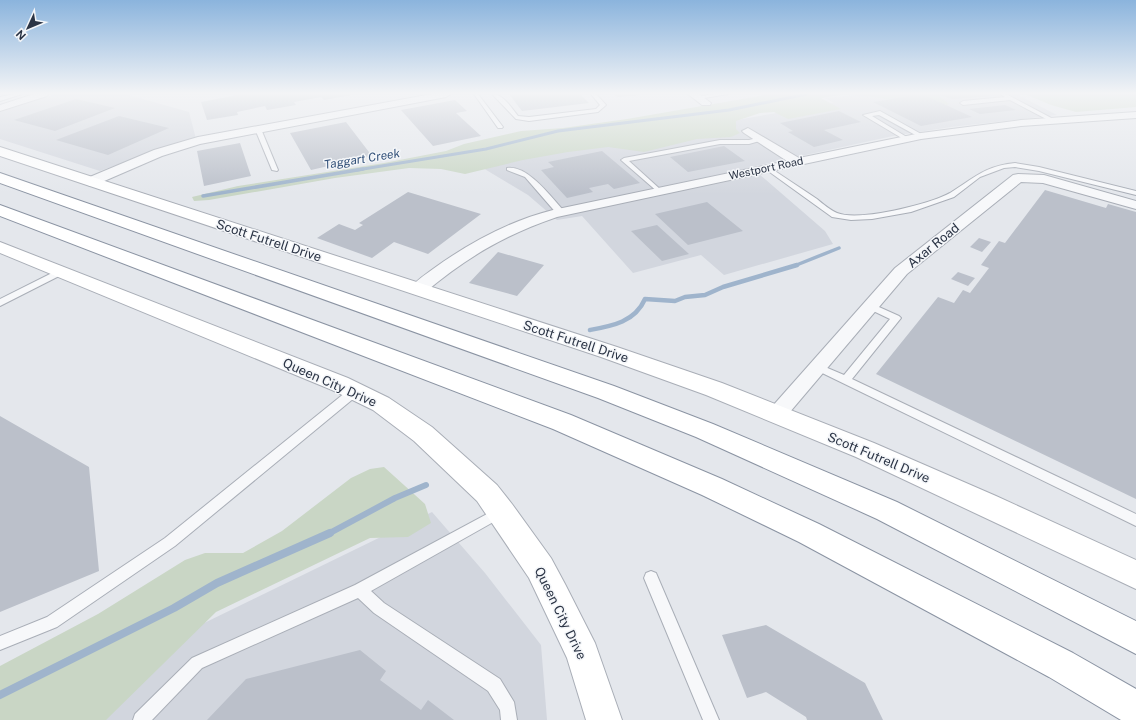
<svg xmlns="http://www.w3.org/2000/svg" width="1136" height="720" font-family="'Public Sans',sans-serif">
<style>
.built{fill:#d2d6de}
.green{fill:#c9d6c5}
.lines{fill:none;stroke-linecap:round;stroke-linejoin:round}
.stream-far4{stroke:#9fb4cc;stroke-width:3}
.stream-far3{stroke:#9fb4cc;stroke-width:3.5}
.stream-far2{stroke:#9fb4cc;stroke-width:4.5}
.stream-far1{stroke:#9fb4cc;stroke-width:6}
.stream{stroke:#9fb4cc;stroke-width:8}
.building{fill:#bbc0ca}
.lane-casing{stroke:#a9aeb7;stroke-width:2}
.street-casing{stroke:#a9aeb7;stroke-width:2}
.secondary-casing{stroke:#a9aeb7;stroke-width:2}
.highway-casing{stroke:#8b94a3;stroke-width:2}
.lane{fill:#f7f8fa;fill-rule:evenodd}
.street{fill:#f7f8fa;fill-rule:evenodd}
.secondary{fill:#fff;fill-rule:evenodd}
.highway{fill:#fff;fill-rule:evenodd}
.labels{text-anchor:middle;stroke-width:3;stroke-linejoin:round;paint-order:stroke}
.far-street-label{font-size:11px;fill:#2b3445;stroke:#f4f6f9}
.far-water-label{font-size:12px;font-style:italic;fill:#34527a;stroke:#f4f6f9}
.street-label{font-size:13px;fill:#2b3445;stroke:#f4f6f9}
</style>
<rect width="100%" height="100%" fill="#e4e7ec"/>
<path class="built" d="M56,94H125L189,112L196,139L154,151L100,171L0,139V112Z
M867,94H1016L1057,115L951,127L893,136L751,167L825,231L833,244L724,275L701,255L633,273L582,216L557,220L528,195L478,165L834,103L825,98Z
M432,512L485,573L541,645L547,720H5Z"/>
<path class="green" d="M771,94H848L821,98L841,109L788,119L774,112L760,113L736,121V129L740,133L731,137L697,139L644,152L608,147L568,152L523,160L465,174L441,169L409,168L335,178L209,200L194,201L192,197L238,186L384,163L446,151L464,144L521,131L563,128L627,119Z
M857,94H937L949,104L946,105L922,94L887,99Z
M1025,94H1136V107L1076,112L1051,105Z
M384,467L425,504L431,523L408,537L370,538L216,612L106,720H0V666L98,614L185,560L205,553H243L282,531L351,478L370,469Z"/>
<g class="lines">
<path class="stream-far4" d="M357,170L486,149L558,131L729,110L807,94"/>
<path class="stream-far3" d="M203,196L363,169
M794,266L839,248"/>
<path class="stream-far2" d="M590,330C612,326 635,322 645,299L675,301L685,297L705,295L723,287L797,265"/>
<path class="stream-far1" d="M328,534L395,498L426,485"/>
<path class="stream" d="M0,695L174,608L217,583L330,533"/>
</g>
<path class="building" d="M243,94H349L351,95L324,100L321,97L294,102L296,105L267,110L265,106L237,112L238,115L207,120L201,102Z
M509,94H580L589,103L522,111Z
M614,94H639V95L618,97Z
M922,94L946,105L972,117L921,126L873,102Z
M938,94H985L990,96L952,99Z
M76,99L115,108L55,131L14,120Z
M455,100L467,111L456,113L481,136L433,146L401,110Z
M1005,105L1016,110L980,114L969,109Z
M839,111L861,122L824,130L843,140L814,147L788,132L793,131L780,123Z
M119,116L169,128L108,155L56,140Z
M346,122L372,156L311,170L290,133Z
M240,143L251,176L204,186L197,151Z
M724,146L745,161L688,172L670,157Z
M602,151L640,183L614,189L608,184L589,188L593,192L567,198L541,170L554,167L548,162Z
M1045,190L1106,208L1108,204L1136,212V499L876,374L938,297L954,303L963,290L970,293L989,268L981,265L999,241L1005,243Z
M408,192L481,214L428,254L394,242L372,258L317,238L339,224L355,230L363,225L359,223Z
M707,202L743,231L688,245L655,214Z
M657,225L689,254L662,261L631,231Z
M979,238L991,242L982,252L970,247Z
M498,252L544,265L517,296L469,283Z
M958,272L975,278L968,286L951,279Z
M0,416L89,467L99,571L0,612Z
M766,625L865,683L883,720H807L806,717L766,692L747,698L722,635Z
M360,650L386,671L380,680L421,710L428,700L454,720H207L246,679Z"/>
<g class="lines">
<defs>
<path id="lane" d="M14,94H22L0,101V97Z
M474,94H478L503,127L502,128H498Z
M492,94C503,94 511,107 518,116L529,117L596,109L600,105L591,94H596L606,105L598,112L529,121L516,119Z
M714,94H728L698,99L695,97Z
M1000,94H1006L1055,120L1050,121L1010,100L963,105L960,103L963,101L1005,97Z
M880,111L923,135L924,136L919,137L879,115L872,116L910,139L905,140L863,115Z
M258,127L261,129L278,170L277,171L272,170L255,129Z
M761,137L764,139L763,140L749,144H720L629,161L661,190V192L659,193L621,160L624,158L720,140H749Z
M1015,163L1039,167L1136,191V195L1039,171L1015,167L1004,168L980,177L954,197L911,212L872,219L851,220L832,217L764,168L769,167C785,178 801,188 817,199C823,204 830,210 837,213C859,222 930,204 950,193C974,178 985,166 1015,163Z
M507,168C528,165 551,197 564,211V215H558L525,177L507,170Z
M62,268L66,271L65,273L0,306V299Z
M870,303L899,316L901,318L852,379L1136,514V526L814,369L813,367L814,365L818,364L844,375L890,319L867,308L865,306Z
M355,387L359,388L360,391L359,394L175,546L57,627L0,650V636L47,617L165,538L351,388Z
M500,507L504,508L506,512L504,516L371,591L384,603L500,679L514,702L517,720H501L500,710L488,691L374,613L358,598L202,668L152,720H133L135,714L192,658L355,585Z
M651,571L656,573L719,720H703L644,578L646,573Z"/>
<path id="street" d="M34,94H48L47,96L0,111V105Z
M432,94H451L446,97L200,144L162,156L95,185L90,186L83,182L85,179L154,150L198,137Z
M688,94H699L711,103L710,105H702Z
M1136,112V118L1021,126L921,139L557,217C504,235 466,258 424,293L418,294L412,293L410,289C415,281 425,275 433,269C469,243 509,221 553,210L787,161L744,133L742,131L748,128L799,158L921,133L1021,120Z
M1018,174L1044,175L1136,201V209L1043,183L1021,182L907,274L784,419L777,422L770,419L767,414L770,409L895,268L1013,175Z"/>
<path id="secondary" d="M0,147L617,347L722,383L874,443L996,496L1136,560V589L856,457L706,395L601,357L0,156Z
M0,242L348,378L389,398L432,427L497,485L512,504L551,558L565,584L595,643L622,720H586L567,658L529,578L477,501L414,441L373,410L332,390L0,253Z"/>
<path id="highway" d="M0,173L614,386L713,424L897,502L1136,621V654L877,519L696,437L598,398L0,183Z
M0,205L571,415L722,479L819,524L1073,653L1136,689V720H1121L1049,677L799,542L702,495L553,429L0,216Z"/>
</defs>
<use href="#lane" class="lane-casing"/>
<use href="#street" class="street-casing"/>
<use href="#secondary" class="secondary-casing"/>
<use href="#highway" class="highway-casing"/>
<use href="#lane" class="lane"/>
<use href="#street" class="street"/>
<use href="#secondary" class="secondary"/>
<use href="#highway" class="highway"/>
</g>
<linearGradient id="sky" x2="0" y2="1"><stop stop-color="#8bb4dd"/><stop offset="0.48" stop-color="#f3f4f6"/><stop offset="1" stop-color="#f3f4f6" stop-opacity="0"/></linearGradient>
<rect width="1136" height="194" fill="url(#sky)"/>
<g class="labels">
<g class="far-street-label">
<text transform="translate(766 168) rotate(-12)" y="4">Westport Road</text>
</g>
<g class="far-water-label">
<text transform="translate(362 159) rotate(-9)" y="4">Taggart Creek</text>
</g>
<g class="street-label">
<text transform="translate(269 240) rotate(18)" y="5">Scott Futrell Drive</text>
<text transform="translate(933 245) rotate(-39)" y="5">Axar Road</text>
<text transform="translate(576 341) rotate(18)" y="5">Scott Futrell Drive</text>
<text transform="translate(330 382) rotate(24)" y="5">Queen City Drive</text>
<text transform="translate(879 457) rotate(23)" y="5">Scott Futrell Drive</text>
<text transform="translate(561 613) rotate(64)" y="5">Queen City Drive</text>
</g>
</g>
<g transform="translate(28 28) rotate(226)" stroke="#f4f6f9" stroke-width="3" paint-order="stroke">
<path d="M0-3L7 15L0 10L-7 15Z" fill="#2b3445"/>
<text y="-6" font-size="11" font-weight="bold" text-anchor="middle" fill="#2b3445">N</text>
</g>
</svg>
